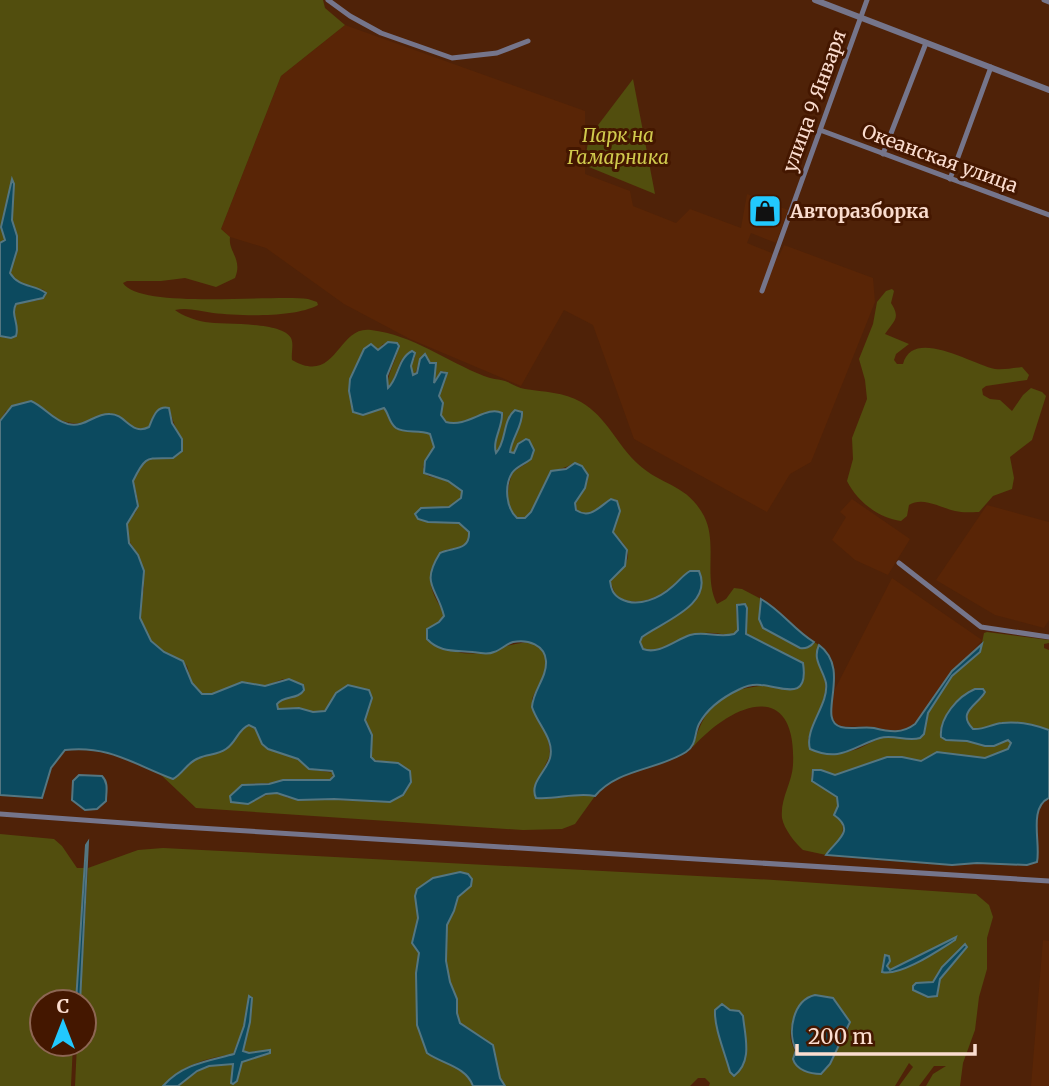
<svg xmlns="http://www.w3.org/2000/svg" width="1049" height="1086" font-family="Merriweather,serif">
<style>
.built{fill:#592506}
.green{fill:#524e0e;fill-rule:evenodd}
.water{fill:#0c4a5f;stroke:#547681;stroke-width:2}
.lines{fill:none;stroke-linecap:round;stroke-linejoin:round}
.minor{stroke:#75758b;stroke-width:5}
.tertiary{stroke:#75758b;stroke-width:6}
.labels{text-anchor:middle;stroke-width:6;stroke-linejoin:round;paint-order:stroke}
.street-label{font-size:19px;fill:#fbddcf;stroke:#441700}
.park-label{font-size:19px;font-style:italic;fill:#d0ca4d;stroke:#441700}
.poi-label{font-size:19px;font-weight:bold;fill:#fbddcf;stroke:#441700;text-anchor:start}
</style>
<rect width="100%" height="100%" fill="#4f2208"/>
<path class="built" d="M345,25L585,111V174L630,191L633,206L676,223L690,209L741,228L747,194L788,210L776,243L751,233L747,243L779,256L784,245L873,278L875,302L811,462L790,474L767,512L634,439L593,325L564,310L521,386L410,339L344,304L266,248L230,237L221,229L281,76Z
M852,499L910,539L888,575L855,560L832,540L846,517L840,512Z
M987,505L1049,522V620L1044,628L995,615L936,580Z
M892,578L982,640L966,659L957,666L925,713L908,729L895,732L865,726H838L830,714L835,689Z
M1043,940L1049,941V1086H1031Z"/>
<path class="green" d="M0,0H323L325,8L345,25L281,76L221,229L230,237C228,252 243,259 235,278L216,287L185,278L161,281H127L123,283C140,310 275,294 308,299L317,302L318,305C294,318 240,316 213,313C200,311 187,307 175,310C183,316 195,320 205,322C223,325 282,321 291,338C294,344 291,353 292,360C337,386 337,325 371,330C413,335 446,361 484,376C491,379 498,379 505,381C511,383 518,388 525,389C544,392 564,392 581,402C607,417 617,445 638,464C663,487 686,483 704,516C718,543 703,577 717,604L726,599L734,588L742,589L761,599L763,628L800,648L814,642L819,645C814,659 822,668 825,682C828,696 814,726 808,739L836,755L858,749L880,738L924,734L928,713L952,676L980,652L984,633L987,632L1049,640V643L1044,644V648L1049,650V730C1035,725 1017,721 1002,723C991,724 984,730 973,729C961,717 971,705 982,698L970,690L946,715L940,730L946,740L967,741L992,746L1008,740L1011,743L1010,748L985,758L937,752L921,761L902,757H887L840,774C829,776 823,769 812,772L811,778C819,787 831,790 838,799V806L835,811V816L841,820C848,838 834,841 826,855L803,850C795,843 784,829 782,818C780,799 792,783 793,765C797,677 732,703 693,747C712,679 746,690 803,681L804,672L801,661L787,657L746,634L747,611L740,603L736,608L738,630L734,634C724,636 715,632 705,633C688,637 659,652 644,650L640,642L642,637L701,590L702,578L685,574C667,593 641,611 616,596L610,581C618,571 635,561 625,546C622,541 617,537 613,532L618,517L617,501L614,499L590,514L578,512L575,503L588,480L572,464C565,469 557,468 549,474L531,512L525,518H517C504,506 507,487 513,472L527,463L528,439L521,441L513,454L510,452L515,435V410C502,421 507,441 496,454L494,444L503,416L491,411L464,423L446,422L441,415L439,396L447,373L443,371L434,383L436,363H430L425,354L420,359L415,374H412L411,366L415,357L401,360L391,385L388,388C386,371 401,356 397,343L383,344L378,350L373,346L364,349L349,391L352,403L385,409C402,445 405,422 430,434L434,447L423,467L428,476L448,481L462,490L461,498L449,507L421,508L416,513L415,516L458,522L469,532C470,555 451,544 441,553C433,559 430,575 431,584C432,596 441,605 444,616L439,622L427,629C436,635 448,649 458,652C464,654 478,654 485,652C505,648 552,625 546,669C544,679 536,689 532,699L548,737L550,755L535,787L538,799C558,799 575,793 595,796L575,824L562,829L523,830L196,808L160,774L173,779C183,774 187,763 199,758C207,754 218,755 226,749C236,743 238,729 249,725L255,728L264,746L298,759L309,769L334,773L330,780L248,784L249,804C263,796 273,789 288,798L390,802C399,798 407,793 410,783C417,761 384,763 372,759V735L365,720L372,698L370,692L350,685L334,696L325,711L313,712L299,708L278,709L276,706L279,701L300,695L304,691L303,685L283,679L265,686L242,682L212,694H202L192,683L187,666L179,659L164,652L151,641L140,618V606L144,588L138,555L128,539V519L136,512L138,501L133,480L145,461L150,457L165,459L182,451C182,436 173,426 170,410L154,414L150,426L144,430L131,427L121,417C87,423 66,432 38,405L6,411L0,421V336L6,338L17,326L13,311L16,304L39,300L46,295L44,290L20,284L10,273L17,250V236L12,220L13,180L1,227L5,240L0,243Z
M633,79L655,194L584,165L589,137Z
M892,289L894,291L891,303C901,319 894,320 885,334L909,344L896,354L894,360L897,364H903C913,327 971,364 995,369C1003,370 1014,368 1022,367L1029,375L1027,380L986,386L982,389L983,395L990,399L1000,400L1012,411L1023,395L1031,388L1042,392L1046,396L1032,440L1010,457L1014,478L1012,489L993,496L979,512C972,512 963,513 955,511C941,508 923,496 909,505L907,516L901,521C878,518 857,501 847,481L853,459L852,438L867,399L865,380L859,359L873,324L877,302L886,291Z
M0,834L54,839L62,846L77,868H84L76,1002H42V1044H73L71,1086H0Z
M163,848L774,880L976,894L989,905L993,917L987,938V969L979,997L975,1030L963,1063L960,1086H926L933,1074L946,1066H934L919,1086H899L913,1067L909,1063L895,1086H709L710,1083L705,1078H698L690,1086H504L500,1078L493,1045L460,1023L457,1013V999L450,982L446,961L447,925L454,911L458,897L471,886L460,872L433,878L417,889L415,896L418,918L412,943L419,953L416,973L432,1057C447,1062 467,1071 473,1086H178C193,1073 213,1060 233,1064L231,1083L234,1084L237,1081L242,1062L263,1056L256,1051L247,1054L243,1051L250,1022L252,997L249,996L244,1026L233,1054C207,1058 181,1065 163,1086H75L77,1044H84V1002H80L88,868L138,850ZM811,996C828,1001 844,1007 850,1025L830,1064L821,1074C810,1074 798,1070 793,1061C797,1048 793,1051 791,1040C788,1026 799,1002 811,996ZM722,1004L730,1010V1072C725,1053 714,1028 715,1010Z"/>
<path class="water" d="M12,179L14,184L12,220L17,236V250L10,273C19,288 34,284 46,293L43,298L16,304C10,315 20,324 16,336L11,338L0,336V243L5,240L1,227Z
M388,342L397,343L399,346L387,376L388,388C399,378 397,359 412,351L415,353L411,366L413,375L417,373L420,359L425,354L430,363H436L434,383L441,372L447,373L439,396L443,403L441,415L446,422C468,428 486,405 502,413C503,427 492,440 496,453C507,441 502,421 515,410L522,412C523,426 512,437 510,452L514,453L518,444L526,439L529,440L534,450L531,459C525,464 516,467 512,473C504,486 506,508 517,518H525L531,512L551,471L566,469L575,463L582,466L588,475L585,488L575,503L576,510C590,520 600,506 611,499L617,501L620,511L613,532L627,550L625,566L610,581C611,589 613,595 621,599C638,608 660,598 673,586C679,581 683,575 690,571H699C714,605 662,622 642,637L640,642L643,649C659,655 675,640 690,635C705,631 719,638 734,634L738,630L737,605L745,604L747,608L746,634L803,663C809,702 783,687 761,685C753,684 746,686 740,689C723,697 708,707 699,724C694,734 697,745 686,752C658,770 617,769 595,796C575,792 556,800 536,798C529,783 546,772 550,758C555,739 537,724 532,707C533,690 547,678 546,661C545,645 528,639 513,642C506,644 501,650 494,652C488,655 479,653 473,652C455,650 440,653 427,639V629L439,622L444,616C437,587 420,585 440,553C453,547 470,551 469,532L459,523L428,522L418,519L415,514L421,508L449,507L461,498L462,491L448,481L424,473L425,461L434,447L430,434C419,429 405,434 396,428C389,423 389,414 384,408L363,415L353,412L349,391L350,379L364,349L371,344L378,350Z
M31,401C45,407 52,420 68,424C86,428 94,413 110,414C126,414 131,436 149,427C153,418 156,405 169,408L172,423L182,439V451L173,458C147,459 146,454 133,481L138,506L127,524L129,543L138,555L144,571L140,618L151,641L164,652L183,661L192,683L202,694H212L242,682L265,686L289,679L303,685L304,690C298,700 284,695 277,704L278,709L299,708L313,712L325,711L336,693L348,685L369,690L372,698L365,720L372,735L371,757L375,761L398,763L410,771L411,782L403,795L390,802L334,799L298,800L277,793L266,794L248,804L231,802L230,796L242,785L269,784L283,780H330L334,776L332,771L309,769L298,759L268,749L262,744L255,728L249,725C238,729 236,743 226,749C218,755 207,754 199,758C187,762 183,774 173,779C133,764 109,745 65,750L51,768L42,798L0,795V421L12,406Z
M761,599C782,611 794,630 814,642C811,647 805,649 800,648L763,628L759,619Z
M982,644L980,652L952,676L928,713L924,734L920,738C907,742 893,734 880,738C853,746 841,763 810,749C804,728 829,705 826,683C823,669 812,660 819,645C853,670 815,720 841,727C852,730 863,726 874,728C890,732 902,734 915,724L952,671Z
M975,689H983L985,692C978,705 956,712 973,729C984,730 991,724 1002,723C1017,721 1035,725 1049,730V798C1028,808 1041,843 1037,862L1027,865L977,863L952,865L826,855C835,841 857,831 834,815L838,806L837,797L812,781L813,770H821L835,775L887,757H902L921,761L937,752L985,758L1008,749L1011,743L1008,740L994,746H985L967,741L946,740L941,737C939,718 958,696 975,689Z
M79,775L102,776C109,783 106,792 106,801L97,809L85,810L72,800L73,781Z
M88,842L80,1002H76L86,845Z
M460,872L468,874L472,879L471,886L458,897L454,911L447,925L446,961L450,982L457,999V1013L460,1023L493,1045L500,1078L505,1086H473C466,1066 442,1064 427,1053L417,1025L416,973L419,953L412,943L418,918L415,896L417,889L433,878Z
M956,937L955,940C939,950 900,977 882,972L885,955L889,956L890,961L887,966L890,970Z
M965,944L967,947L940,979L937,996L928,997L913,990V986L916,983L933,982L942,967Z
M815,995L833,998L850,1022L830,1064L821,1074C810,1074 796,1070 793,1059L796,1050C787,1032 793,1000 815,995Z
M249,996L252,998L250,1022L243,1051L249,1053L270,1050V1053L242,1062L237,1081L233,1084L231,1083L233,1064L209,1066L197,1071L178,1086H163C182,1064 208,1061 234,1054L244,1026Z
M722,1004L730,1010L739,1011L743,1016C745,1037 753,1061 734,1076L730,1072C725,1053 714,1028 715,1010Z"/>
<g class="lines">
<path class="minor" d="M328,0L350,16L381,33L452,58L497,53L528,41
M1044,0L1049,2
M820,130L1049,215
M883,154L926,43
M950,179L991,67
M762,291L867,0
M899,563L981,627L1049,637
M0,814L166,826L1049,881"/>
<path class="tertiary" d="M815,0L1049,90"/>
</g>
<defs>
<symbol id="shop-square" viewBox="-11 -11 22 22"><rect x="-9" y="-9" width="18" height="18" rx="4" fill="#22c9fe" stroke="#441700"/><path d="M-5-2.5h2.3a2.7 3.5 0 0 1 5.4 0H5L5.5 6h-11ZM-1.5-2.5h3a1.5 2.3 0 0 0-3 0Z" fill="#111"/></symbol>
</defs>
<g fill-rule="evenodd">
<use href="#shop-square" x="746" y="192" width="38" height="38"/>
</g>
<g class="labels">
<g class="street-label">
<text transform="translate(814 101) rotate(-70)" y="7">улица 9 Января</text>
<text transform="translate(940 158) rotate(20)" y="7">Океанская улица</text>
</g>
<g class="park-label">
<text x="618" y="142">Парк на<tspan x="618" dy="22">Гамарника</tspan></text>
</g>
<g class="poi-label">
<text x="790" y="218">Авторазборка</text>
</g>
</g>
<g transform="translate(63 1023)"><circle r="33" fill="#441700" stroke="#8d6653" stroke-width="2"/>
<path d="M0-5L12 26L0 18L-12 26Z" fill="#22c9fe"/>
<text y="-10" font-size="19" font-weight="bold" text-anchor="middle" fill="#fbddcf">С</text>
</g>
<path d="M797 1044v10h178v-10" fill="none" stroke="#fbddcf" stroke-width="3.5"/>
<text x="808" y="1044" font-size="21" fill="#fbddcf" stroke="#441700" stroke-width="5" paint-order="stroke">200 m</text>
</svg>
